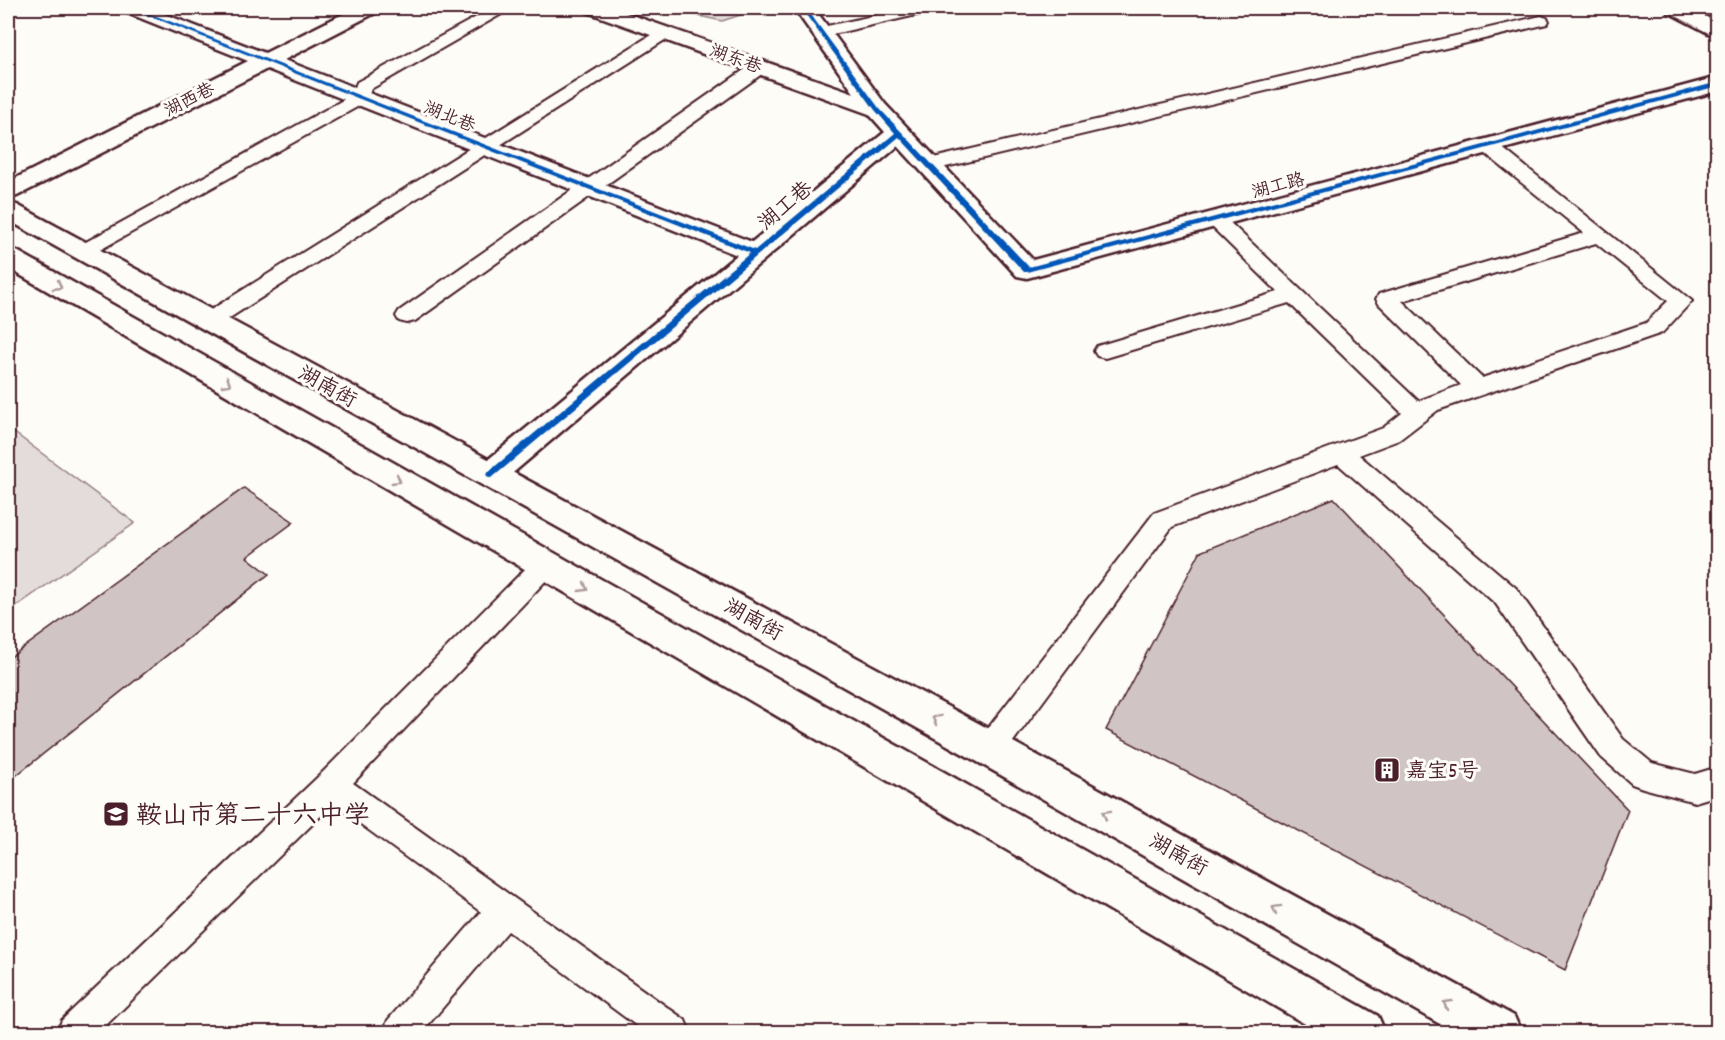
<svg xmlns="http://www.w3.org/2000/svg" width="1725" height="1040" font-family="Dekko,'LXGW WenKai TC',sans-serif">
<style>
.green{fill:#e3dcda;stroke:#967e82;stroke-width:1.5}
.building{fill:#d0c5c4;stroke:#4a1f2b;stroke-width:1.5}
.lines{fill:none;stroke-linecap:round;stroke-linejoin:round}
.lane-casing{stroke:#4a1f2b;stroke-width:4}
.street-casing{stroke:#4a1f2b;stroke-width:5}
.secondary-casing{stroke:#4a1f2b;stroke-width:5}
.lane{fill:#fdfcf7;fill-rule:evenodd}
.street{fill:#fdfcf7;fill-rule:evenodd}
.secondary{fill:#fdfcf7;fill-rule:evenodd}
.cycleway-casing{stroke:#fdfcf7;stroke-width:4}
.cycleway{fill:#0057b8;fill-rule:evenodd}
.oneway{stroke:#ac999b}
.labels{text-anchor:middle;stroke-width:6;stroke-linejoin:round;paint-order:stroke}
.far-street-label{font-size:18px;fill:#4a1f2b;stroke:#fdfcf7}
.street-label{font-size:21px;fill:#4a1f2b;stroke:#fdfcf7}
.poi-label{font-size:21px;fill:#4a1f2b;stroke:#fdfcf7;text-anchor:start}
.near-poi-label{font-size:26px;fill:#4a1f2b;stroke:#fdfcf7;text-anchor:start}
</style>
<rect width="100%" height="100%" fill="#fdfcf7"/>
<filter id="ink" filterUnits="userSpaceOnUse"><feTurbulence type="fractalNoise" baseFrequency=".0167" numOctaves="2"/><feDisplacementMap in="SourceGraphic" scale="12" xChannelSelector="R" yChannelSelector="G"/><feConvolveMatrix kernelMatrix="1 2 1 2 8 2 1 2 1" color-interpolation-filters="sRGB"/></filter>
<g filter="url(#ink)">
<path class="green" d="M662,8H762L722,21Z
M8,428L135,523L8,612Z"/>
<path class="building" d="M244,488L294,522L247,557L269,574L8,782V659Z
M1334,498L1628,810L1565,970L1106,730L1200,552Z"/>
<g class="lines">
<defs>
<path id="lane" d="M493,8H512L371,89L366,102L89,256L82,258L75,256L72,252L75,248L352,95L357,82Z
M909,8H936L934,11L833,34L825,29L827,26Z
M1541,16L1547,18L1549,21L1547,24L929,171L922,169L920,165L922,161L929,159Z
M665,28L671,30L673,33L671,36L217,326L209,328L201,326L198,321L201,316L659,30Z
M760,62L766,63L768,67L766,71L415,321L407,323L399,321L396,316L399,311L754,63Z
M1488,140L1495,142L1692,301L1662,333L1438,410L1399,440L1359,455L1516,588L1623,739L1652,763L1695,774L1718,767V795L1695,802L1643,788L1632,784L1601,757L1496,604L1338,464L1172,527L1001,758L990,762L979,758L975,749L979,740L1154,513L1383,428L1402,413L1289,303L1105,358L1097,356L1094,351L1097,346L1278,292L1208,223L1205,219L1208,215H1222L1418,401L1461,385L1379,304L1376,299L1379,294L1584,233L1481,150L1479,146L1481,142ZM1596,243L1668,301L1646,323L1482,378L1402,301Z
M545,555L554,558L558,565L554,572L353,783L685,1020L690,1032H645L508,931L422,1032H383L388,1020L481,912L333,804L99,1032H57L62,1020L320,775L536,558Z"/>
<path id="street" d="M122,8H149L265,53L355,8H380L377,12L284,60L752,242L885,132L869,114L587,12L584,8H612L854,93L794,8H814L885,104L1033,260L1718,77V91L1027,278L1017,276L898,146L501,483L490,487L479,483L474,475L479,467L737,255L267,69L17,196L8,198V182L248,61L125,12Z"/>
<path id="secondary" d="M1665,8H1689L1718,23V38L1668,12Z
M8,202L17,205L1004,737L1514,1016L1521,1032H1454L976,761L8,220Z
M8,249L17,251L1378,1016L1385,1032H1319L8,268Z"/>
</defs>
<use href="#lane" class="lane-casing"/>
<use href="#street" class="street-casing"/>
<use href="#secondary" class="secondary-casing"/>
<use href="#lane" class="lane"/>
<use href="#street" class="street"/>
<use href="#secondary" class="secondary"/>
<defs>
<path id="cycleway" d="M129,8H136L755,250L895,133L875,110L801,8H806L879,108L1029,267L1718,82V86L1027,272H1024L899,137L493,477L490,478L486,475L487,473L750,253Z"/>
</defs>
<use href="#cycleway" class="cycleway-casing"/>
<use href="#cycleway" class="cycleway"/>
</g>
<defs><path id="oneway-chevron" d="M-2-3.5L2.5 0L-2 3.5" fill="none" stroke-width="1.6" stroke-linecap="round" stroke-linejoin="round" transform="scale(1.5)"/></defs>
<g class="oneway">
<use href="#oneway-chevron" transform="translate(58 286) rotate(30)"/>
<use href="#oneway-chevron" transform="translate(227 383) rotate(30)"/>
<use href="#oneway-chevron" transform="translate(397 480) rotate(30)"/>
<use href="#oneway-chevron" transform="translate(584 588) rotate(30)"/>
<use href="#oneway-chevron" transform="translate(936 719) rotate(-151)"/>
<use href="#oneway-chevron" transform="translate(1106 814) rotate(-151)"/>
<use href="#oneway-chevron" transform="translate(1276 909) rotate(-151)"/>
<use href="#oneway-chevron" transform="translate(1447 1004) rotate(-151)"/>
</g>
</g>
<defs>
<symbol id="building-square" viewBox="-11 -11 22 22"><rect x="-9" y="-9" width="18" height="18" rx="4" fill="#4a1f2b" stroke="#fdfcf7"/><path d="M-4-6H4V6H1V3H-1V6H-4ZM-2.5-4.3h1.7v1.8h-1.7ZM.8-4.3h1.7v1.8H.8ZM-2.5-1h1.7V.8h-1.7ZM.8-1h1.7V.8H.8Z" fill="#fff"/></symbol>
<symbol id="school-square" viewBox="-11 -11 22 22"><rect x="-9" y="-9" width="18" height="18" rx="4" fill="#4a1f2b" stroke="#fdfcf7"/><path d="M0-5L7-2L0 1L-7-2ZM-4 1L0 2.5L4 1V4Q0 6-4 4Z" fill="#fff"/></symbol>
</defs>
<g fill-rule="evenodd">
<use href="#building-square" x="1372" y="755" width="30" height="30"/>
<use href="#school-square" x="101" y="799" width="30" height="30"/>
</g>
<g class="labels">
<g class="far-street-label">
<text transform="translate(736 58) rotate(20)" y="6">湖东巷</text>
<text transform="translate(189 99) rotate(-27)" y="6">湖西巷</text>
<text transform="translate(450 116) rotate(22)" y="6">湖北巷</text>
<text transform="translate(1278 185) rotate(-15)" y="6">湖工路</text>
</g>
<g class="street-label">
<text transform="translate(785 205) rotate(-40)" y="7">湖工巷</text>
<text transform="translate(328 386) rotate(29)" y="7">湖南街</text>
<text transform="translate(754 619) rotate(29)" y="7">湖南街</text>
<text transform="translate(1179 854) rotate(29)" y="7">湖南街</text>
</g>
<g class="poi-label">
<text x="1406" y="777">嘉宝5号</text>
</g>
<g class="near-poi-label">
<text x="136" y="823">鞍山市第二十六中学</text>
</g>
</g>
<rect width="1725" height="1040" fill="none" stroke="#fdfcf7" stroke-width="30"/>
<rect x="15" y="15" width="1695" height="1010" fill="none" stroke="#4a1f2b" stroke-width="2" filter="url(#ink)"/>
</svg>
